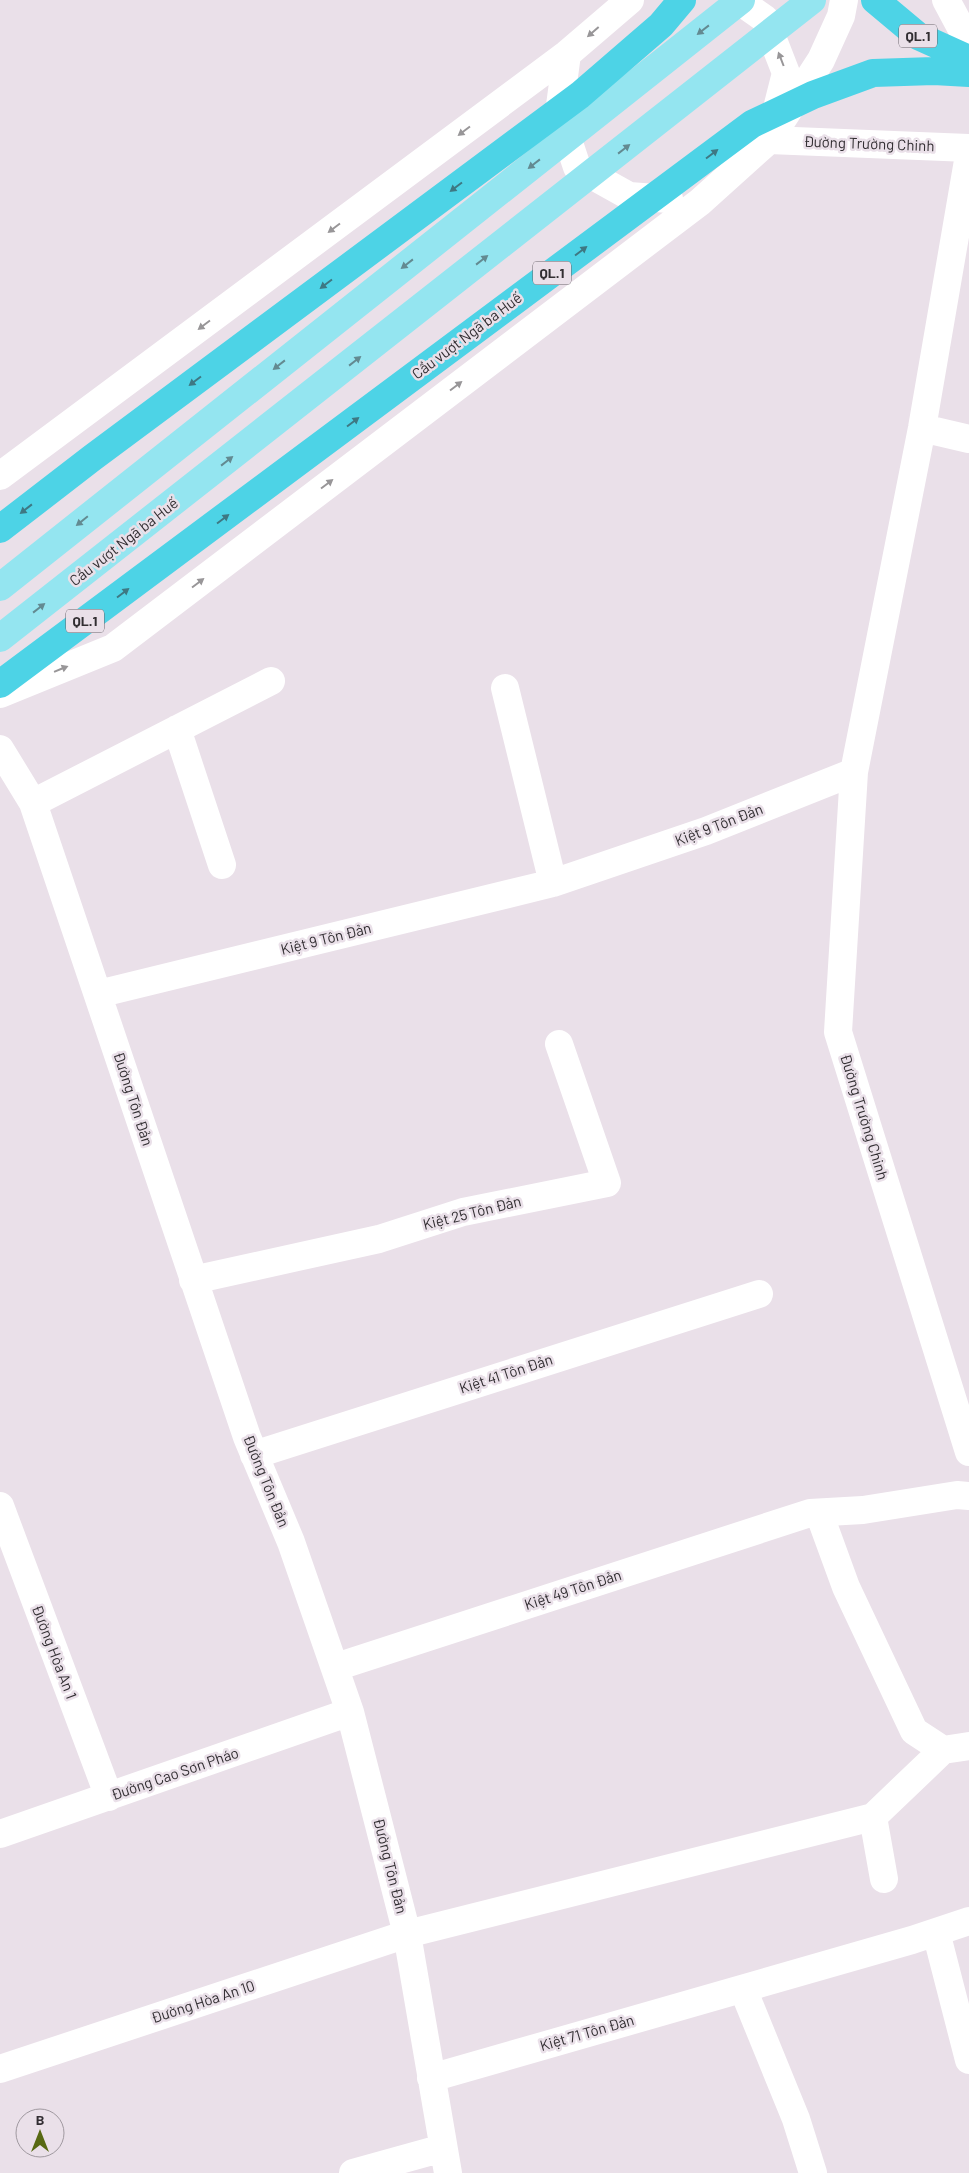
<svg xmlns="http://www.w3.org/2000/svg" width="969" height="2173" font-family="Barlow,sans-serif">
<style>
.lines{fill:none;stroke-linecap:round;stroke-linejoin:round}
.minor{stroke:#fff;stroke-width:28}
.major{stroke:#94e5f0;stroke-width:28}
.highway{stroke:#4dd3e6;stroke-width:28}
.oneway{fill:#638a91}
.oneway2{fill:#989698}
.oneway3{fill:#3e7883}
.labels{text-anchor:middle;stroke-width:5;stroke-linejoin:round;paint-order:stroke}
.shield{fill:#eae0e9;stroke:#696369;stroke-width:1}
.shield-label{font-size:14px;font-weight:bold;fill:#322e32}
.street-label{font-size:15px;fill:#322e32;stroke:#eae0e9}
</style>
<rect width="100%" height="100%" fill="#eae0e9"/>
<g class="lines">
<path class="minor" d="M738,0L765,19L786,73L769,140L969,148
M946,0L969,43
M567,54L559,113L577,167L629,196L669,199
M969,155L922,428L854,772L838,1032L969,1452
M922,428L969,439
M0,476L567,54L630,0
M505,688L553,883
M0,694L113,648L700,202L769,140L821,60L841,16L844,0
M177,729L222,865
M0,749L33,803L247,1437L291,1542L350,1712L407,1934L448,2173
M33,803L271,681
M98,994L553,883L706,831L854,772
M193,1280L379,1239L463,1212L607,1183L559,1044
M254,1455L759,1294
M0,1506L109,1797
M819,1513L846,1587L914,1731L943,1750L969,1746
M336,1667L810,1513L863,1510L957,1495L969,1496
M873,1817L884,1879
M0,1834L350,1712
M936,1932L969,2060
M743,1989L796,2119L813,2173
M0,2069L407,1934L873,1817L943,1750
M431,2078L912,1940L969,1921
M353,2173L443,2148"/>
<path class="major" d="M0,587L741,0
M0,638L812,0"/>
<path class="highway" d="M875,0L918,36L969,59
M0,529L92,458L580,95L661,25L682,0
M0,684L752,124L813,95L873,73L934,71L969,73"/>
</g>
<defs><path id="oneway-solid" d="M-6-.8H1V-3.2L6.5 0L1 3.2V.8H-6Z" transform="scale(1.25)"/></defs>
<g class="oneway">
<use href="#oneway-solid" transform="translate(703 30) rotate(142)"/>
<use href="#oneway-solid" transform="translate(624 149) rotate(-38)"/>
<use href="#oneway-solid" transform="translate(534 164) rotate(142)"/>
<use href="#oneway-solid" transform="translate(482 260) rotate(-38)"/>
<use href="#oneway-solid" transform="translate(407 264) rotate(142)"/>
<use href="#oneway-solid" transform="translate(355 361) rotate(-38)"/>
<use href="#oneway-solid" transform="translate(279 365) rotate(142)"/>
<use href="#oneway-solid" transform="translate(227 461) rotate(-38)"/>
<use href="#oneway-solid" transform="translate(82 521) rotate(141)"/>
<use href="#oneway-solid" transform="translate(39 608) rotate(-38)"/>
</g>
<g class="oneway2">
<use href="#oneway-solid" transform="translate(593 32) rotate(139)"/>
<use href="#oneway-solid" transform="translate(781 59) rotate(-111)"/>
<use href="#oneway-solid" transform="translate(464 131) rotate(143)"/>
<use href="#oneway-solid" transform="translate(334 228) rotate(143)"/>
<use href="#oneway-solid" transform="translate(204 325) rotate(143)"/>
<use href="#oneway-solid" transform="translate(456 386) rotate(-37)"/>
<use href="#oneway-solid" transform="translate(327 484) rotate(-37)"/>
<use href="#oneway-solid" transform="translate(198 583) rotate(-37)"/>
<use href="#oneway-solid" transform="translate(61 669) rotate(-22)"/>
</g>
<g class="oneway3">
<use href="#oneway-solid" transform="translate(712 154) rotate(-37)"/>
<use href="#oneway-solid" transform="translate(456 187) rotate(143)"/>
<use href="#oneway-solid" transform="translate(581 251) rotate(-37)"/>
<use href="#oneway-solid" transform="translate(326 284) rotate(143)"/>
<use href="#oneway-solid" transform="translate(195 381) rotate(143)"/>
<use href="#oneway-solid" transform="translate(353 422) rotate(-37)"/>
<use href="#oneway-solid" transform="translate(26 509) rotate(142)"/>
<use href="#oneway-solid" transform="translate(223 519) rotate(-37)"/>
<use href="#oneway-solid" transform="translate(123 593) rotate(-37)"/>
</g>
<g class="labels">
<g class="shield">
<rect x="899" y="24.5" width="38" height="23" rx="4"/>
<rect x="533" y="261.5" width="38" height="23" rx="4"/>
<rect x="66" y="609.5" width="38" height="23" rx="4"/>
</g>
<g class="shield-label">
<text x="918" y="41">QL.1</text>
<text x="552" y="278">QL.1</text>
<text x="85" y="626">QL.1</text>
</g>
<g class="street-label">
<text transform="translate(869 144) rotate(2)" y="5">Đường Trường Chinh</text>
<text transform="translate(467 336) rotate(-37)" y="5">Cầu vượt Ngã ba Huế</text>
<text transform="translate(124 542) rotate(-38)" y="5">Cầu vượt Ngã ba Huế</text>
<text transform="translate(719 825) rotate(-21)" y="5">Kiệt 9 Tôn Đản</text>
<text transform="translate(326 939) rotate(-14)" y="5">Kiệt 9 Tôn Đản</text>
<text transform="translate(133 1099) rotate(72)" y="5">Đường Tôn Đản</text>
<text transform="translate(864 1117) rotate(73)" y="5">Đường Trường Chinh</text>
<text transform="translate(472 1213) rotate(-14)" y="5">Kiệt 25 Tôn Đản</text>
<text transform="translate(506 1374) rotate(-18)" y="5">Kiệt 41 Tôn Đản</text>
<text transform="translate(266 1481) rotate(68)" y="5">Đường Tôn Đản</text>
<text transform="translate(573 1590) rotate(-18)" y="5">Kiệt 49 Tôn Đản</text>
<text transform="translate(54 1652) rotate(69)" y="5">Đường Hòa An 1</text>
<text transform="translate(175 1774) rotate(-19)" y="5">Đường Cao Sơn Pháo</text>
<text transform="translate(390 1866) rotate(76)" y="5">Đường Tôn Đản</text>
<text transform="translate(203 2002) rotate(-18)" y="5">Đường Hòa An 10</text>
<text transform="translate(587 2033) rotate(-16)" y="5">Kiệt 71 Tôn Đản</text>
</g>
</g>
<g transform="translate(40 2133)"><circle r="24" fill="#eae0e9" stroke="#a099a0"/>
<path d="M0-4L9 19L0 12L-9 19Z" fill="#586913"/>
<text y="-8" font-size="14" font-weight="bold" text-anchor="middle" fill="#322e32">B</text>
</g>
</svg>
